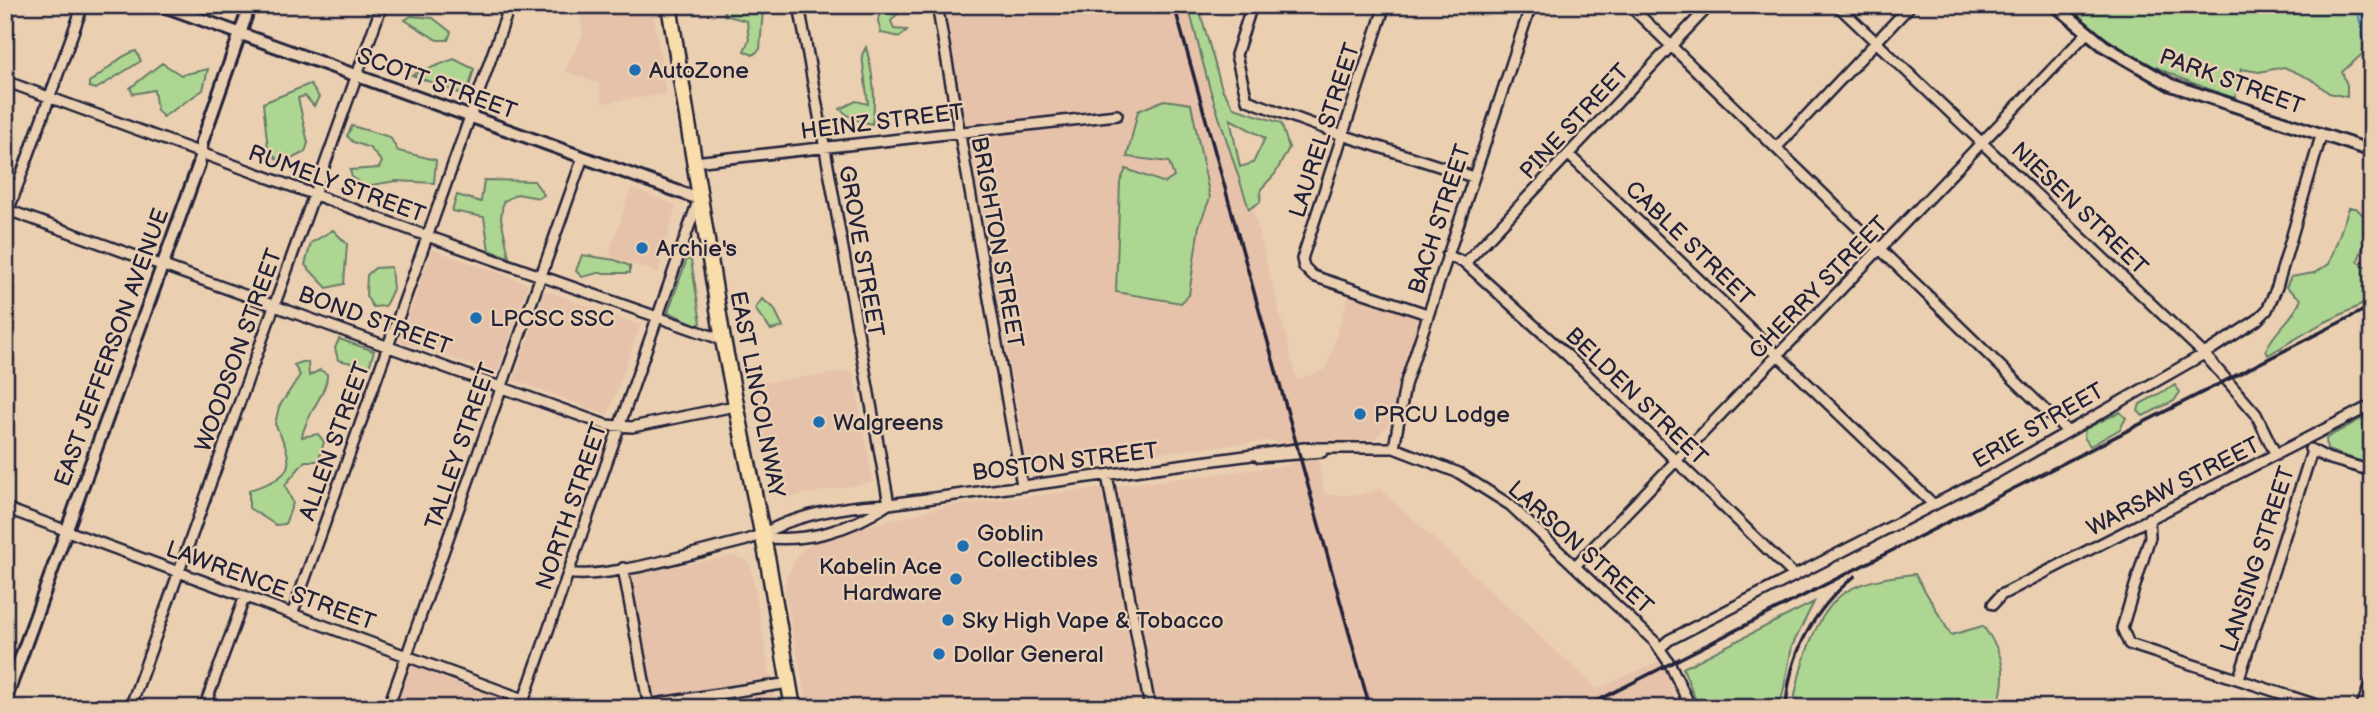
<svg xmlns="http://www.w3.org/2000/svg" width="2377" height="713" font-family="'Balsamiq Sans',sans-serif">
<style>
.built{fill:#e6c2aa}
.green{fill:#aed693;stroke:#687c67;stroke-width:2;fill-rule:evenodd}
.water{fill:#82c4e3;stroke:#5c83a0;stroke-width:2}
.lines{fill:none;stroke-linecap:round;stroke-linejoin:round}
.minor-casing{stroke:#22223b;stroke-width:14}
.tertiary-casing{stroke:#22223b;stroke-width:16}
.primary-casing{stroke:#22223b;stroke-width:19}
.minor{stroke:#eacfb1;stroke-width:9}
.tertiary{stroke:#eacfb1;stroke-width:10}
.primary{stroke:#f9deab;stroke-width:14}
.rail{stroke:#22223b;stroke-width:3.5}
.poi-dot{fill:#1f6fb2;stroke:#eacfb1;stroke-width:2.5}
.labels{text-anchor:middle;stroke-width:5;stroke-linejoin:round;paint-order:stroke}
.poi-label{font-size:23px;fill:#22223b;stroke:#eacfb1;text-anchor:start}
.street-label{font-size:23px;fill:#22223b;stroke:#eacfb1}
</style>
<rect width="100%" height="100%" fill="#eacfb1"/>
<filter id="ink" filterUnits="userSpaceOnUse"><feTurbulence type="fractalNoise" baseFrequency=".0143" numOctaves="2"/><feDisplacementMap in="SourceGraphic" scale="14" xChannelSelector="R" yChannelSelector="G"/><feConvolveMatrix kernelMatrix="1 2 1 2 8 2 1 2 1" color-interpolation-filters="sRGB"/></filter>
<g filter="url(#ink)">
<path class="built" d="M579,5H652L666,94L602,103L599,84L565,71L583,34Z
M944,5H1200L1297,380L1326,369L1349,294L1419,319L1388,424L1382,432L1374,439L1277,447L1275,440L1028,467Z
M631,188L676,205L658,273L609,255Z
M432,249L528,284L497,373L400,341Z
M545,291L640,325L608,415L514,380Z
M853,371L873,482L789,497L773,489L751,384Z
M1317,458L1325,495H1360L1380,489L1597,689L1662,660L1678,708H869V704L808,708L785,593L786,578L800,552L818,539L942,507L1290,465L1293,460Z
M731,556L745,559L750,565L776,708H656L632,578L635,574Z
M413,666L499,697L508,708H393L405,673Z"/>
<path class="green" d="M725,5H753L763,9L760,49L753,55L744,51L749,40L747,21L724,15Z
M881,5H899L901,10L891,21L894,29L907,30L900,37L881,33L878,21Z
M1188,5H1198L1222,89L1234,108L1281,123L1289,148L1275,174L1261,189L1260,202L1249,209L1209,86ZM1230,119L1265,138L1253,163L1240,167Z
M2065,5H2347L2358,13L2368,49L2342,72L2347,85V97L2329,93L2311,79L2284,67L2259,72L2241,69L2235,98C2171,77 2116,53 2065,5Z
M411,16L433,18L451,32L448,40H437L405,20Z
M866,47C873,73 877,98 872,124L853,119L840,109L856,101L868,104L862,55Z
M136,51L141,61L96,89L89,87V82C107,72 119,55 136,51Z
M454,59L474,69L469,87L462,94L412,75Z
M162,63L181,75L208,69L203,90L163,117L157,110L154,90L133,94L130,88Z
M310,84L319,97L314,106L305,96L298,98L308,143L305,152L281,164L268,149L263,103Z
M1164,100L1191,104L1210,198L1199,226L1189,295L1181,303L1116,292L1120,182L1126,169L1165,183L1174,177L1169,162L1127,157L1138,111Z
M352,126L390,137L398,151L436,160L434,183L396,181L366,186L352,177L350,170L379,168L382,162L370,148L353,142L347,136Z
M484,180L534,181L544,195L539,198L517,194L503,202L501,218L509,257L489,250L484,217L452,211L457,195L481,202Z
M2349,208H2356L2371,223L2358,261L2367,268L2372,267V300L2321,324L2268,355L2266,350C2274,330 2294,319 2301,299L2286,287L2291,277L2314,273L2329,264Z
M333,230L347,244L344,284L327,288L305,265L311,243Z
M582,255L615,260L630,266V273H598L582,277L576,271Z
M687,259L691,260L701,323L697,325L668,312Z
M391,267L393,289L385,306L373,307L366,296L367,275L375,268Z
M762,299L774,308L783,327L771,330L755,309Z
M339,339L374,351L369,367L338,360L335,348Z
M302,362H308L309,376L320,370L327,374C328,392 305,416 302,437L318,434L324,442L318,461H305L285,485L293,503L285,524L276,525L249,508V490C297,476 295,463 275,424L279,407L300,375L294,365Z
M2175,385L2180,392L2174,401L2143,416L2138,411L2140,404Z
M2120,412L2126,418L2120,429L2090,446L2084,437L2085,429Z
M2372,413V465L2327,450L2326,438Z
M1915,574L1951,635L1983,626C2005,655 2008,675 1997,708H1793C1798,673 1814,611 1847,591C1868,579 1892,577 1915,574Z
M1814,602L1792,646L1780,708H1699L1683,668Z"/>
<path class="water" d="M2347,5H2372V50L2364,40L2358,13Z"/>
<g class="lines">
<defs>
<path id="minor" d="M799,5L889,504
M937,5L1022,485
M1252,5L1236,55L1247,100L1342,135L1473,177
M1385,5L1302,259L1304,267L1313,276L1427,314
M1629,5L2067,431
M1837,5L2204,354L2256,414L2276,455
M5,81L427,236L723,340
M1776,148L1911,5
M1569,155L1934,505
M694,162L1117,115
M5,209L606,425L632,427L735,406
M5,220L83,5
M1447,255L1465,263L1568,356L1793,574
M1465,263L1710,5
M1394,448L1405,385L1531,5
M2310,449L2327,458L2372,471
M1259,457L1322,452
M1107,475L1150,708
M5,508L523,699
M2149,518L2150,537L2122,628L2129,644L2326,708
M762,537C805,543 851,530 887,505
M1576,565L2087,33
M623,568L649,707
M568,573C602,581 704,550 743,541C760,537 772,528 788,522C820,511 855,505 889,504L1304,448H1394L1459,473L1510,505L1655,642L1670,664L1691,708
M1993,604L2001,595L2372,405
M293,612L510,5
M1660,648L1669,640L1994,474L2204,354L2257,320L2267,310L2277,287L2321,136
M2239,678L2312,451
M130,708L382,5
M204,708L245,596
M388,708L583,157
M521,708L698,201
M628,708L789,683
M2361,708L2372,680"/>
<path id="tertiary" d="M161,5L699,199
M2055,5L2104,46L2171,85L2372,151
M5,701L199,164L202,142L250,5"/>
<path id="primary" d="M669,5L723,340L768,562L793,708"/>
</defs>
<use href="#minor" class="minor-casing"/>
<use href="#tertiary" class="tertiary-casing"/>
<use href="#primary" class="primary-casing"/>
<use href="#minor" class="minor"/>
<use href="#tertiary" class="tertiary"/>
<use href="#primary" class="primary"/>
<path class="rail" d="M1174,5L1370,708
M1583,708L2372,306
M1786,708C1789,654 1813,610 1855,576"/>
</g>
</g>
<g class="poi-dot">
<circle cx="635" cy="70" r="7"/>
<circle cx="642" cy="248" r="7"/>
<circle cx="476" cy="318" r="7"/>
<circle cx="1360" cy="414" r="7"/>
<circle cx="819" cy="422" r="7"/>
<circle cx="963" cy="546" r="7"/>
<circle cx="956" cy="579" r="7"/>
<circle cx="948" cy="620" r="7"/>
<circle cx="939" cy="654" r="7"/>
</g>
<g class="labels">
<g class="poi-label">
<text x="649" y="78">AutoZone</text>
<text x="656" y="256">Archie's</text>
<text x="490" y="326">LPCSC SSC</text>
<text x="1374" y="422">PRCU Lodge</text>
<text x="833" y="430">Walgreens</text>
<text x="977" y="541">Goblin<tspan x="977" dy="26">Collectibles</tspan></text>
<text x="942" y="574" text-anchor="end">Kabelin Ace<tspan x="942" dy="26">Hardware</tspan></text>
<text x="962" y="628">Sky High Vape &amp; Tobacco</text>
<text x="953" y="662">Dollar General</text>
</g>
<g class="street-label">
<text transform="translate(2232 81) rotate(20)" y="8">PARK STREET</text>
<text transform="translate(437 83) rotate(20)" y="8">SCOTT STREET</text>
<text transform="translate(882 121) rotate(-7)" y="8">HEINZ STREET</text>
<text transform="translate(1574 121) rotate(-47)" y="8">PINE STREET</text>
<text transform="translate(1324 130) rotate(-72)" y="8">LAUREL STREET</text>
<text transform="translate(337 183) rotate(20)" y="8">RUMELY STREET</text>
<text transform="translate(2080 208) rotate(44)" y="8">NIESEN STREET</text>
<text transform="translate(1439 219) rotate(-72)" y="8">BACH STREET</text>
<text transform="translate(998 242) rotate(80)" y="8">BRIGHTON STREET</text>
<text transform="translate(1690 243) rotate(44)" y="8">CABLE STREET</text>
<text transform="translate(862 251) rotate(80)" y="8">GROVE STREET</text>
<text transform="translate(1818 287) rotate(-46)" y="8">CHERRY STREET</text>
<text transform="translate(375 320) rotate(20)" y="8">BOND STREET</text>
<text transform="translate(111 347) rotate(-70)" y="8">EAST JEFFERSON AVENUE</text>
<text transform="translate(238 350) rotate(-70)" y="8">WOODSON STREET</text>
<text transform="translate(758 394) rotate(79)" y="8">EAST LINCOLNWAY</text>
<text transform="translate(1637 396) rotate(44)" y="8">BELDEN STREET</text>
<text transform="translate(2038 425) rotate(-30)" y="8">ERIE STREET</text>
<text transform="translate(334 441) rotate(-70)" y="8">ALLEN STREET</text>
<text transform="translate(460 446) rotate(-71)" y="8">TALLEY STREET</text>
<text transform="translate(1065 461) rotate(-7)" y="8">BOSTON STREET</text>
<text transform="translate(2173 486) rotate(-27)" y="8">WARSAW STREET</text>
<text transform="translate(571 506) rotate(-71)" y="8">NORTH STREET</text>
<text transform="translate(1581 547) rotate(42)" y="8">LARSON STREET</text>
<text transform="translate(2257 559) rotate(-72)" y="8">LANSING STREET</text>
<text transform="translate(271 585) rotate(20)" y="8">LAWRENCE STREET</text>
</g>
</g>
<rect width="2377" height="713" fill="none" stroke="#eacfb1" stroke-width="28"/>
<rect x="14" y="14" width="2349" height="685" fill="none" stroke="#22223b" stroke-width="2.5" filter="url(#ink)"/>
</svg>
